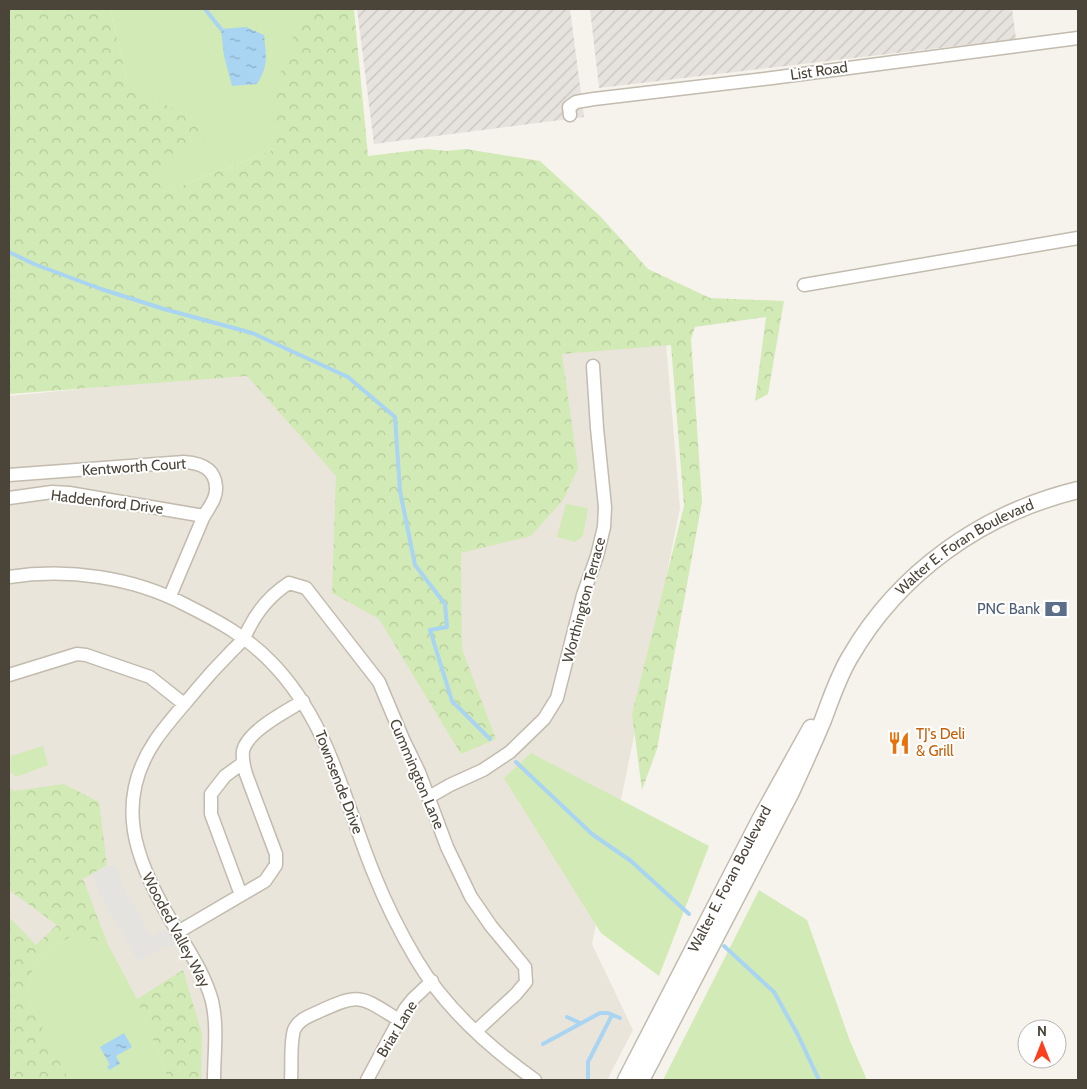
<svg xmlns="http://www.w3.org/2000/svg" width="1087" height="1089" font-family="Cabin,sans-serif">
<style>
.residential{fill:#eae5da}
.industrial{fill:url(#industrial-furrows)}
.green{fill:#d2eab5}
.forest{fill:url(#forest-crowns)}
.parking{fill:#e5e3e0}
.water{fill:url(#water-ripples)}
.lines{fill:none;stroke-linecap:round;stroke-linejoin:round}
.stream{stroke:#a9d4f2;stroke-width:4}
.minor-casing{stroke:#c2bbae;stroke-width:15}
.tertiary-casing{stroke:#c2bbae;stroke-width:19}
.minor{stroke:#fff;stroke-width:12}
.tertiary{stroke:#fff;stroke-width:16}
.labels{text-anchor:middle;stroke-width:4;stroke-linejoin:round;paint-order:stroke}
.street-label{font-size:15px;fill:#4b4439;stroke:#fff}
.service-label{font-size:15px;fill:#4e5e75;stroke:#fff;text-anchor:end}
.food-label{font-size:15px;fill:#c56008;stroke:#fff;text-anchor:start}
</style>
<defs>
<pattern id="industrial-furrows" width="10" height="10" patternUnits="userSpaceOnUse" patternTransform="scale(1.25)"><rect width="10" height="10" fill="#e6e2dd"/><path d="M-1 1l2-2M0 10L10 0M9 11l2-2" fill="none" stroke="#c7c3be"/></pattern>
<pattern id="forest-crowns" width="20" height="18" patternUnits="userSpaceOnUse" patternTransform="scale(1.25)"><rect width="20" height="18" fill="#d2eab5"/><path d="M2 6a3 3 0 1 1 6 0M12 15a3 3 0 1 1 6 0" fill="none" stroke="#b6ca9c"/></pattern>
<pattern id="water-ripples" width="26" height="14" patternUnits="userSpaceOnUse" patternTransform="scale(1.25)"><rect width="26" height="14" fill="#a9d4f2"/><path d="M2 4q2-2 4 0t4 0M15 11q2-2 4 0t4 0" fill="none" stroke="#8caec5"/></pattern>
</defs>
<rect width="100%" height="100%" fill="#f6f3ec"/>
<path class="residential" d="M665,331L680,508L592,944L633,1030L607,1080H9V396Z"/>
<path class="industrial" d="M357,9H570L584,117L374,144Z
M590,9H1012L1016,39L599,88Z"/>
<path class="green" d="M110,9H307L275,149L165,192L128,84Z
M566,504L588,508L583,536L575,542L557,537Z
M43,746L48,765L16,777L10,771L11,756Z
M531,753L709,846L659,976L601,933L504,778Z
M759,890L807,920L850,1041L867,1080H663Z
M74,934L107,943L137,999L169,1080H69L26,995L35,960Z"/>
<path class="forest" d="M9,9H110L128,84L215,132L160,166L165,192L275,149L274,92L303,9H354L368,156L427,149L446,151L466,149L540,161L600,216L648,269L710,298L784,301L768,394L755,401L766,317L695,327L691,339L702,502L657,749L642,790L632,714L684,506L671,345L562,354L578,468L563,500L531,536L461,553L462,649L496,739L461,754L379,619L332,593L336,476L247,376L9,394Z
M64,784L99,802L107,865L83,879L107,943L74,934L35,960L26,995L69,1080H9V917L36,945L57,925L9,890V787L14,791Z
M183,970L202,1034L201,1080H169L137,999Z"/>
<path class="parking" d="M115,865L123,887L150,934L153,936L161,931L178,932L173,946L163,947L138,961L100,894L92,874L99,871L101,869Z"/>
<path class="water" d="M246,27L264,35C266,56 269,65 257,84L232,86L224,56L221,29Z
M124,1033L132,1047L116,1056L120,1064L109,1070L107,1066L110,1065L100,1047Z"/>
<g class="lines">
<path class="stream" d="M205,9L221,29
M9,252L34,264L101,289L164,309L252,333L348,377L395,417L400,491L415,565L445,604L447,627L430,630L452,701L490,739
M516,762L592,834L631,861L689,914
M724,946L774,992L798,1035L819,1080
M567,1017L580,1023
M543,1044L600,1013H608L620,1018
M588,1078V1062L612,1015"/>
<defs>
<path id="minor" d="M570,115L569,107L576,102L594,99L772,78L1078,38
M804,285L1078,238
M9,475L184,462C200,463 215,468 216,487C217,499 208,508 203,518C192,544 181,570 170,596
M9,498L52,492L69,493L204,516
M9,577C68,568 133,577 186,605C218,621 246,636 271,662C329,721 344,801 374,874C386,904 400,932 416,959C445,1008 490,1048 535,1080
M9,675L77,654L86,655L150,677L184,704
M429,797L450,785L483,770L510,752L544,719L557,698L583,595L597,556L604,527L605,507L597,428L593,366
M241,895L211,814V794L225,776L243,763
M178,932L265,881L276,865V854L246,774C244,767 242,759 243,751C247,731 287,711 303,701
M214,1080C214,1054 218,1027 212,1001C204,971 184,944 169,917C135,859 114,802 155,741C168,722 184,705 198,688C208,676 218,665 229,654C233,649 240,644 244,638C246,635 247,631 249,628C258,610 272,594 289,583L306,588L379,682L403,739L419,772L447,847L471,897L491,926L525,967L526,982L516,994L476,1031
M291,1080C292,1066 290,1043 294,1030C298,1020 309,1016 318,1012C361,992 360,996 399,1020
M367,1080L405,1009L413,999L432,981"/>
<g id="tertiary">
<path id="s1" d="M626,1080L760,820L811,728"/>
<path id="s2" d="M641,1080L791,792C802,768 813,744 823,720C831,699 838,677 850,657C899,572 983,513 1078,490"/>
</g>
</defs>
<use href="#minor" class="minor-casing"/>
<use href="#tertiary" class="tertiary-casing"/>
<use href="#minor" class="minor"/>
<use href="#tertiary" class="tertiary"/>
</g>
<defs>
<symbol id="bank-bare" viewBox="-9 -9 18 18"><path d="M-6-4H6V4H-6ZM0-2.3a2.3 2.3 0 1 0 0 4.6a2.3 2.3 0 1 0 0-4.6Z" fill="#5c6f8a" stroke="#fff" stroke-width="2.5" paint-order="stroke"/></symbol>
<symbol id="restaurant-bare" viewBox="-9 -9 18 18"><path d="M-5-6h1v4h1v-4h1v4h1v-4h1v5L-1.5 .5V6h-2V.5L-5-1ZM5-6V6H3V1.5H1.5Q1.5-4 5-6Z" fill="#e8710a" stroke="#fff" stroke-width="2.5" paint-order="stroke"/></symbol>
</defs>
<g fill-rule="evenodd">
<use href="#bank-bare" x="1040" y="593" width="32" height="32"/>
<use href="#restaurant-bare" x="883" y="727" width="32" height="32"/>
</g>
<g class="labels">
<g class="street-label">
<text transform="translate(819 71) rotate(-8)" y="5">List Road</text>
<text transform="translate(134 467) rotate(-4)" y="5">Kentworth Court</text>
<text transform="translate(107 502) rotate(7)" y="5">Haddenford Drive</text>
<text dy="5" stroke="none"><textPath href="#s2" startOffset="634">Walter E. Foran Boulevard</textPath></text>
<text transform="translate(584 600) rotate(-75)" y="5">Worthington Terrace</text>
<text transform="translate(417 774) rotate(67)" y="5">Cummington Lane</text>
<text transform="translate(339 782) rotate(69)" y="5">Townsende Drive</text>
<text dy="5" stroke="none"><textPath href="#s1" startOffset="226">Walter E. Foran Boulevard</textPath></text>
<text transform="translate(176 930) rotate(62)" y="5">Wooded Valley Way</text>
<text transform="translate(397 1029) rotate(-59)" y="5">Briar Lane</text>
</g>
<g class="service-label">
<text x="1040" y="614">PNC Bank</text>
</g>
<g class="food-label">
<text x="916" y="739">TJ's Deli<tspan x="916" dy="17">&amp; Grill</tspan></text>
</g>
</g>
<rect width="1087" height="1089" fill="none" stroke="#4b4439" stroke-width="20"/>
<g transform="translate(1042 1044)"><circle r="24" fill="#ffffff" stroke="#b7b4b0"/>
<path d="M0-4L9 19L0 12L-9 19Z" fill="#fc3f1d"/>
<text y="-8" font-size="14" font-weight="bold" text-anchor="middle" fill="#4b4439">N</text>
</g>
</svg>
